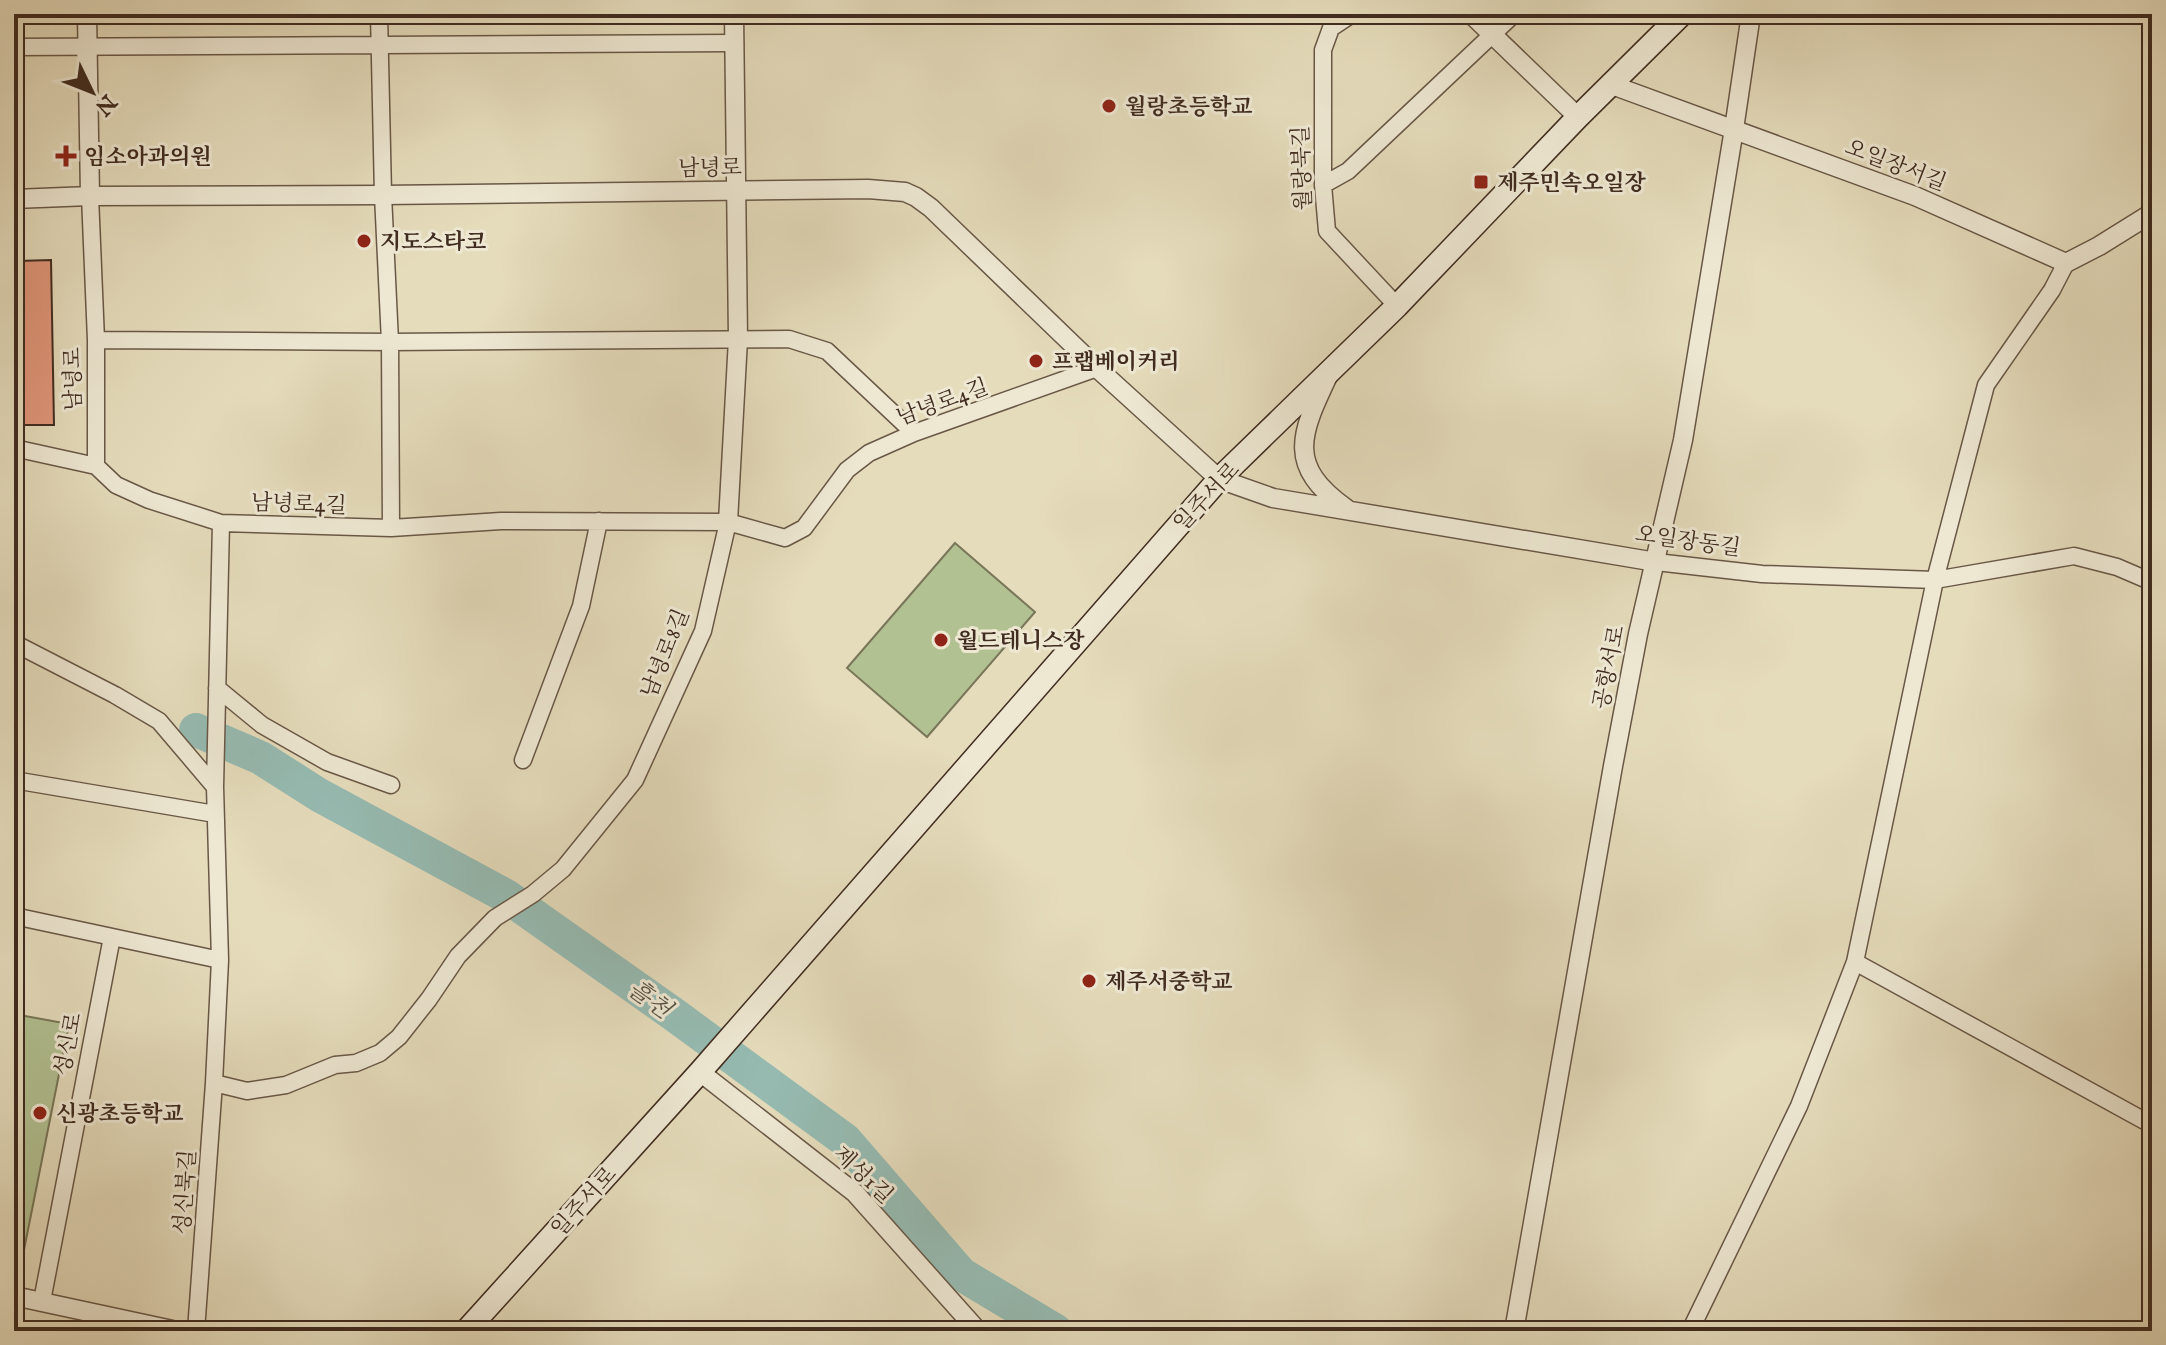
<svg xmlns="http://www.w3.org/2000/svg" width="2166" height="1345" font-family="'IM FELL English','Noto Serif KR',serif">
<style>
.green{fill:#b2c192;stroke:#797659;stroke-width:2}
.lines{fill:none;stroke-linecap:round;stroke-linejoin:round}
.river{stroke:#96bbb2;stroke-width:34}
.building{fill:#e0967a;stroke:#402c20;stroke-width:2}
.minor-casing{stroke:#695847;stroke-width:19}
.tertiary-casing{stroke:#695847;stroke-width:21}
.secondary-casing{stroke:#402c20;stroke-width:25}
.minor{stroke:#eee8d3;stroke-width:16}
.tertiary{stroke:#eee8d3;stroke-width:18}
.secondary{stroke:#eee8d3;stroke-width:22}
.poi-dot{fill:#8f2418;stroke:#eee8d3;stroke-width:3}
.labels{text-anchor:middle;stroke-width:6;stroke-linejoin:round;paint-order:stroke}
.poi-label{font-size:22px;font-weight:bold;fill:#402c20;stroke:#eee8d3;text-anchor:start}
.street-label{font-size:22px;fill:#402c20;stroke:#eee8d3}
.water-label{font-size:24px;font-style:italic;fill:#565044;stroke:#eee8d3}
</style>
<rect width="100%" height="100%" fill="#e5dcbc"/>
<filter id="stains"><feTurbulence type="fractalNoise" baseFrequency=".0025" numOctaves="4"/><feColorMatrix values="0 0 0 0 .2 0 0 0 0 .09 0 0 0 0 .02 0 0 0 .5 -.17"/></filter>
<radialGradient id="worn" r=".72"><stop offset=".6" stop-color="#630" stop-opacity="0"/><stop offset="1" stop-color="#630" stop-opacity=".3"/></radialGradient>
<path class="green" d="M955,543L1035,612L927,737L847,668Z
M14,1014L69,1024L23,1255L14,1253Z"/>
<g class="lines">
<path class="river" d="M196,730L261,758L319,795L506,896L676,1016L845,1140L961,1274L1056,1331"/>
</g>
<path class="building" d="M51,260L54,425H21L17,261Z"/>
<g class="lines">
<defs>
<path id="minor" d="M379,14L383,195L390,342L391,528
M1352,14L1331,28L1323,50V185L1327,231L1397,306
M14,47L735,43
M1323,185L1348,171L1514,14
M90,196L96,340V466
M96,340L390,342L789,339L827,351L914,433
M14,448L96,466L116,485L149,500L221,523L391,528L501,521L728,522L785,538L804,528L847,470L869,453L914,433L1097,368
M1656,562L1762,574L1935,580L2074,556L2117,567L2152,582
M14,643L115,695L159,721L215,787
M217,688L262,725L327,762L391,785
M523,760L581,606L599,521
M14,780L215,814
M14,916L220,960
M1855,962L2152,1125
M214,1083L247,1091L286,1085L335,1065L356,1063L380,1053L399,1037L429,999L458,956L495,918L533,894L563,869L635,780L703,631L728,522
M42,1301L112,937
M196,1331L214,1083L220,960L215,787L221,523
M1690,1331L1799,1106L1855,962L1935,580L1986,385L2052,290L2066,263"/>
<path id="tertiary" d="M87,14L90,196
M1471,14L1578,117
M1612,85L1915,196L2066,263L2099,246L2152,213
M14,199L90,196L383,195L868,189L905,192L916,197L931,208L1097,368L1219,479L1273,498L1656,562
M1328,376C1300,435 1286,466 1347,509
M728,522L738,339L734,14
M700,1072L855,1193L978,1331
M14,1296L177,1331
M1514,1331L1613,766L1638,634L1683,440L1734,129L1751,14"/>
<path id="secondary" d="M466,1331L700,1072L1219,479L1397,306L1578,117L1682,14"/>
</defs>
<use href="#minor" class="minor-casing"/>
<use href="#tertiary" class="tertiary-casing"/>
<use href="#secondary" class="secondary-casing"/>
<use href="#minor" class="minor"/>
<use href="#tertiary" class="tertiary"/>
<use href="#secondary" class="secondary"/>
</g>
<g class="poi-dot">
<circle cx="1109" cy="106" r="8"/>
<path d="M62 144h8v8h8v8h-8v8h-8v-8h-8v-8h8z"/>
<rect x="1473" y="174" width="16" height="16" rx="4"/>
<circle cx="364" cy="241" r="8"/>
<circle cx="1036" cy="361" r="8"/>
<circle cx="941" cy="640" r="8"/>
<circle cx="1089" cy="981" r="8"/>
<circle cx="40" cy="1113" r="8"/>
</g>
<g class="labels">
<g class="poi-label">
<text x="1125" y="114">월랑초등학교</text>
<text x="84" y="164">임소아과의원</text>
<text x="1497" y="190">제주민속오일장</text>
<text x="380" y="249">지도스타코</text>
<text x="1052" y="369">프랩베이커리</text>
<text x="957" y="648">월드테니스장</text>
<text x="1105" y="989">제주서중학교</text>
<text x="56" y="1121">신광초등학교</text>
</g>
<g class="street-label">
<text transform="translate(1896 164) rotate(21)" y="8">오일장서길</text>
<text transform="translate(710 167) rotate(-1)" y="8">남녕로</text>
<text transform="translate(1301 168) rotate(-92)" y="8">월랑북길</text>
<text transform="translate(72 379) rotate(-91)" y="8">남녕로</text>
<text transform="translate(942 401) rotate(-20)" y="8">남녕로4길</text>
<text transform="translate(1206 496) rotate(-47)" y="8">일주서로</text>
<text transform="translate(299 503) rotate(2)" y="8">남녕로4길</text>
<text transform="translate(1688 540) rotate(8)" y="8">오일장동길</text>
<text transform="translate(664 653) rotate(-68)" y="8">남녕로8길</text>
<text transform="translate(1608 667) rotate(-79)" y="8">공항서로</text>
<text transform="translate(67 1044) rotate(-79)" y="8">성신로</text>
<text transform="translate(864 1174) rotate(43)" y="8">제성1길</text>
<text transform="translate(184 1192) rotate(-86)" y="8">성신북길</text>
<text transform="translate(583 1201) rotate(-48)" y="8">일주서로</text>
</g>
<g class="water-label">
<text transform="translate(650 999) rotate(36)" y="8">흘천</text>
</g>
</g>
<rect width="2166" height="1345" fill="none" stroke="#e5dcbc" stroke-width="48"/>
<rect x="16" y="16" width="2134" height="1313" fill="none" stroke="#402c20" stroke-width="4"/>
<rect x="24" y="24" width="2118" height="1297" fill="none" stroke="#402c20" stroke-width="2"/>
<g transform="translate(92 92) rotate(133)" stroke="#eee8d3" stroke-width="6" paint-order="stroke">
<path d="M0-6L14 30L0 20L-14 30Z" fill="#402c20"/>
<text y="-12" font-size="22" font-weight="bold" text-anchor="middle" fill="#402c20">N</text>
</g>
<rect width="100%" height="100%" filter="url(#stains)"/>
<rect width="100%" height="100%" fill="url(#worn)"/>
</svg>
